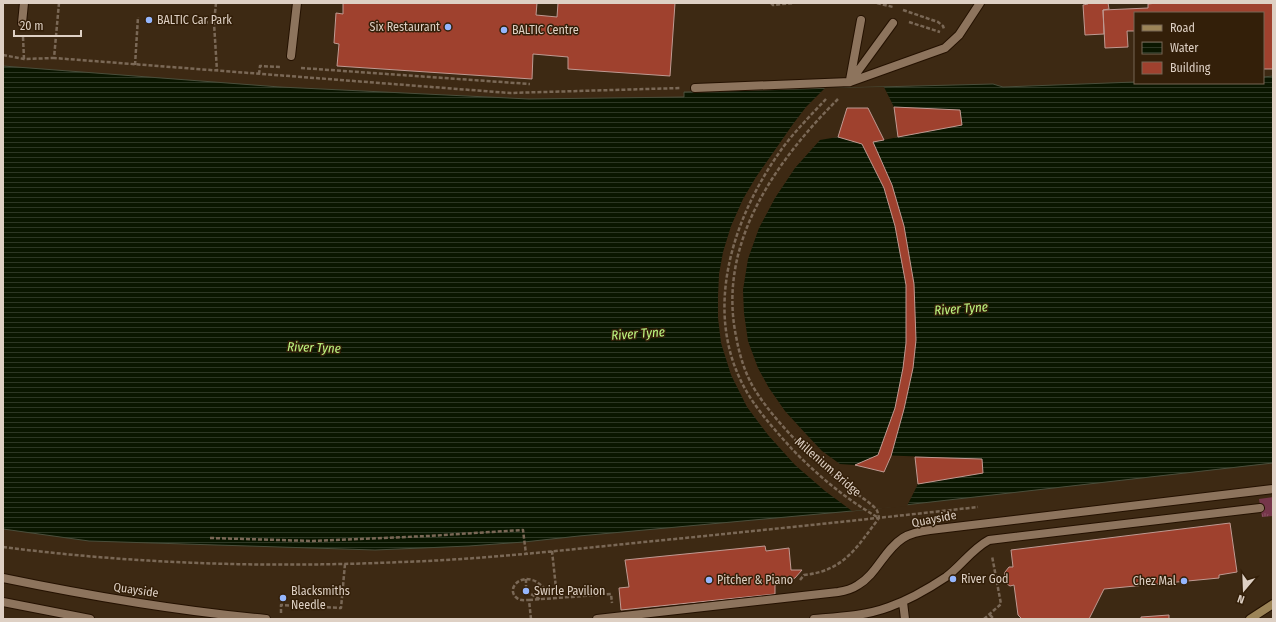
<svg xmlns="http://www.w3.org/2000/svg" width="1276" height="622" font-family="'Fira Sans Condensed',sans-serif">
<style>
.park{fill:url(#park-tufts)}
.water{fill:url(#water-rules);stroke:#4a4e3b}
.pier{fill:#3d2913}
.building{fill:#9f412e;stroke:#bf9a92}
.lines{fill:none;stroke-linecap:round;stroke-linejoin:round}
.service-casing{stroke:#241100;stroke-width:10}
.pedestrian-casing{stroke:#241100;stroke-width:10}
.secondary-casing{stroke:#241100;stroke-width:10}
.path{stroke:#7a6856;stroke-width:2.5;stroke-dasharray:4 2;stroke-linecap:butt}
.service{stroke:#8d745d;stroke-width:8}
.pedestrian{stroke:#8d745d;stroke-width:8}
.secondary{stroke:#9c8457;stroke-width:8}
.poi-dot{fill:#95b6fd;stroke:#331f09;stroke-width:1.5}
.labels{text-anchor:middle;stroke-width:3;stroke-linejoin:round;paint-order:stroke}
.poi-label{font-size:12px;fill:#ded0c4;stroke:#331f09;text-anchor:start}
.street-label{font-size:12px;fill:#ded0c4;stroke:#331f09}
.water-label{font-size:13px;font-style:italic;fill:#bef780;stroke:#331f09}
</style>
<defs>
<pattern id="park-tufts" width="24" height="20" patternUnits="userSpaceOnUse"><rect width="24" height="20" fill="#75364a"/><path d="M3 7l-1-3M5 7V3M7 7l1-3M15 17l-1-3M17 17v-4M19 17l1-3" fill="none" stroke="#885262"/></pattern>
<pattern id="water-rules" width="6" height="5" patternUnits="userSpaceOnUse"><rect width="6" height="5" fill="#0a1600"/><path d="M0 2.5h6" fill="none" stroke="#2d3724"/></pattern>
</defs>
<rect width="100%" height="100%" fill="#3d2913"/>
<path class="park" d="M1273,497V516L1262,517L1259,499Z"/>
<path class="water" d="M3,66L280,87L529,99L684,97V92L993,84L1003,87L1135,82V83H1263V77L1273,76V463L852,511L579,536L524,542L469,546L375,550L89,541L3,529Z"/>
<path class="pier" d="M884,87L894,107L960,110L962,125L862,144L838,137L820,140L795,168L775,198L759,228L748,259L743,290L744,313L748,341L758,368L769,388L785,411L806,434L822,451L840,464L855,465L878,455L982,459L983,473L918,484L907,506L852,511L825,491L795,465L768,435L747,407L731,375L721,343L718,318V296L719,274L723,252L731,226L743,199L756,177L793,124L806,107L825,88Z"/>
<path class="building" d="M343,3H537L536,15L557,17L558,3H675L670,76L568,69V57L533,54L532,79L337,66L339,44L334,43L336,13L343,14Z
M1088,3H1108L1109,9L1103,10L1104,34L1085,35L1083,5L1088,4Z
M1157,3H1273V69H1263V13H1135V31H1127L1128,47L1105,48L1103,10L1148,8V4Z
M894,107L960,110L962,125L898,137Z
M847,108H868L884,140L873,142L892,185L904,226L914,284L916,340L913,368L904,409L891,456L884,472L855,465L878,455L895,408L903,368L906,343V285L895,226L884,188L862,144L838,137Z
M915,457L982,459L983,473L918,484Z
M1230,523L1237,572L1219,575V578L1104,589L1089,619H1022L1018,615L1014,585L1010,586L1007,584L1004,578L1005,572L1009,567H1013L1011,550Z
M765,546L766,551L789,548L791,570H802L795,578L786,582L775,585V594L621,610L619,588L629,587L625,560Z
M1169,615V619H1141V617Z"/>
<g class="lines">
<defs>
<path id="service" d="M22,23L24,3
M291,56L297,3
M3,578C90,596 178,611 266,619
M3,602L90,619
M903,602L905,619
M597,619L838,592C845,591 852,589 858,585C877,574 884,550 903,538C911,533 921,531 930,530L1273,489
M814,619C839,617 865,616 889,607C909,600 928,589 946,577C961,566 972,549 989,540L1260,508"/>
<path id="pedestrian" d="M850,80L861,20
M850,82L893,23
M695,88L850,82L945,48L959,35L980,3"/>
<path id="secondary" d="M1250,619L1273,604"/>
</defs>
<use href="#service" class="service-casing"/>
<use href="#pedestrian" class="pedestrian-casing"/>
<use href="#secondary" class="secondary-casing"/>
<path class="path" d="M59,3L54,58L510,93L681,88
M216,3L214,23L217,71
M771,3L773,5L794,3
M877,3L893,7
M903,10L938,22L943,26L944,29
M204,22L214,23
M909,22L940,32
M23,37L24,59
M3,55L24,59L54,58
M135,65L138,17
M301,68L530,84
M259,74L260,66L280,67
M826,99C812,114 797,129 784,146C736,211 703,303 741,381C753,406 773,428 792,449C817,475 847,500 879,518
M838,99C776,161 717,243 736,336C739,353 744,370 752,385C766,409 785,429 804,449C818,464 835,478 852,490C858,495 872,504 876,509C878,511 878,515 879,517
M210,538L313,541L428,536L523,530L526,554
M3,547C135,564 268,568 401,562C496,559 590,547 685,538C783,528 880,518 978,507
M526,579V591L541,600
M800,580L804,575C844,571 857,547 879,518
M529,600L611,594L612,603
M281,613V605L341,608L345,564
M990,615L994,619
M531,619L529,600C525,600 520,601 517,598C506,590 519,575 532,580C537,581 541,585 545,589L556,588L552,551
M984,619L1001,604L992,556"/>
<use href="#service" class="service"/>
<use href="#pedestrian" class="pedestrian"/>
<use href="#secondary" class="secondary"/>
</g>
<g class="poi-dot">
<circle cx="149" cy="20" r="4"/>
<circle cx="448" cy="27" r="4"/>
<circle cx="504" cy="30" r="4"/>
<circle cx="953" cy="579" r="4"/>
<circle cx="709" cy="580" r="4"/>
<circle cx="1184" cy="581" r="4"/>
<circle cx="526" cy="591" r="4"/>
<circle cx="283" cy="598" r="4"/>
</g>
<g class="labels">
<g class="poi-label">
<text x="157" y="24">BALTIC Car Park</text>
<text x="440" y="31" text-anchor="end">Six Restaurant</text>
<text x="512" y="34">BALTIC Centre</text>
<text x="961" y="583">River God</text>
<text x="717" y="584">Pitcher &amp; Piano</text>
<text x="1176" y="585" text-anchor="end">Chez Mal</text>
<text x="291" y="595">Blacksmiths<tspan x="291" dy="14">Needle</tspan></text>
<text x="534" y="595">Swirle Pavilion</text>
</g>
<g class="street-label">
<text transform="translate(828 467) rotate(41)" y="4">Millenium Bridge</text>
<text transform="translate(934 519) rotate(-11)" y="4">Quayside</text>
<text transform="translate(136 590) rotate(8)" y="4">Quayside</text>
</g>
<g class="water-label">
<text transform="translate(961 308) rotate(-4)" y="5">River Tyne</text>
<text transform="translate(638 333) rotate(-4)" y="5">River Tyne</text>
<text transform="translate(314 347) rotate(2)" y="5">River Tyne</text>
</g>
</g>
<rect width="1276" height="622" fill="none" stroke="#ded0c4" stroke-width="8"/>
<rect x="1134" y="12" width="130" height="72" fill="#331f09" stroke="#776654"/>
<rect x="1142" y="25" width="20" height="6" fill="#9c8457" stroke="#776654"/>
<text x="1170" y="32" font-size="12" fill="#ded0c4">Road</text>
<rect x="1142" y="42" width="20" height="12" fill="url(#water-rules)" stroke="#776654"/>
<text x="1170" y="52" font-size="12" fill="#ded0c4">Water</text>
<rect x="1142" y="62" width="20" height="12" fill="#9f412e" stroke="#776654"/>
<text x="1170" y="72" font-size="12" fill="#ded0c4">Building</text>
<g transform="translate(1244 590) rotate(199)" stroke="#331f09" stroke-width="3" paint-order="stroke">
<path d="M0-3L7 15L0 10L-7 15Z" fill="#ded0c4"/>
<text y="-6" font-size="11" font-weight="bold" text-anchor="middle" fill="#ded0c4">N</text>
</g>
<path d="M14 30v6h67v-6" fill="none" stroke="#ded0c4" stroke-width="2"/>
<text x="20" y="30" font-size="12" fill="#ded0c4" stroke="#331f09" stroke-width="3" paint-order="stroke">20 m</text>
</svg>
